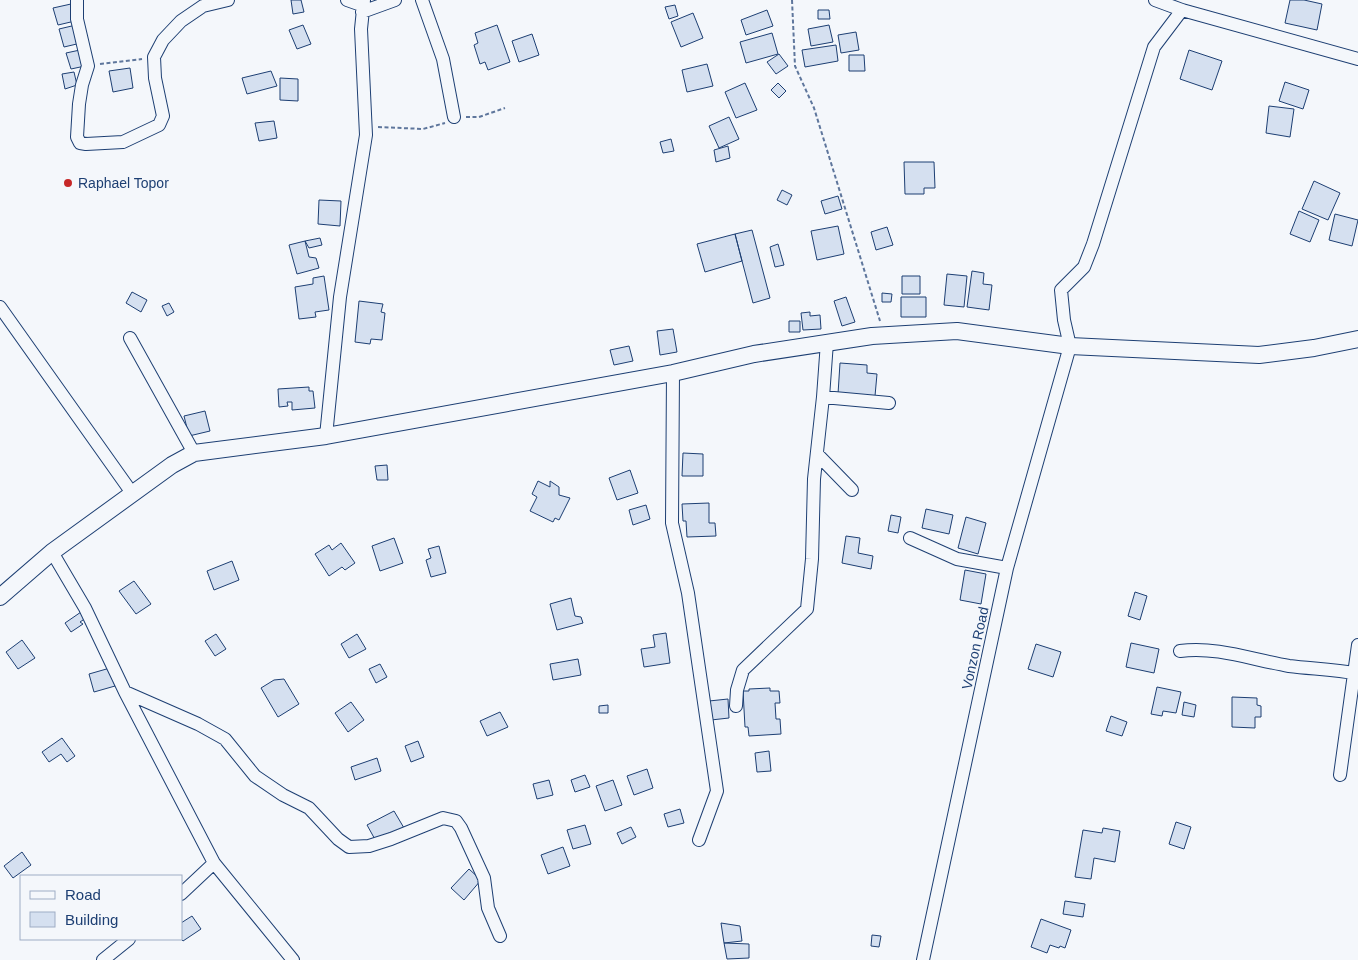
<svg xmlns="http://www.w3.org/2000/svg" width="1358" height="960" font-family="Arial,sans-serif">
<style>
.building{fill:#d5e0f0;stroke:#1d3f73}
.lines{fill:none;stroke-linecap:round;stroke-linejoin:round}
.minor-casing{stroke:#1d3f73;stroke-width:14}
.major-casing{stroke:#1d3f73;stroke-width:18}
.path{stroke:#5e769c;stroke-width:2;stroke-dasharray:4 2.5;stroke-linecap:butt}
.minor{stroke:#f4f7fb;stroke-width:12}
.major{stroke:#f4f7fb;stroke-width:16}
.poi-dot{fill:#c62828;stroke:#f4f7fb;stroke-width:2}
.labels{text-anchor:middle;stroke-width:4;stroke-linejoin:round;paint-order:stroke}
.poi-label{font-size:14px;fill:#1d3f73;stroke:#f4f7fb;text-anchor:start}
.street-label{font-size:14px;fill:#1d3f73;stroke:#f4f7fb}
</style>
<rect width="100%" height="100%" fill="#f4f7fb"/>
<path class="building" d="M291,0H301L304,12L293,14Z
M1290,0H1304L1322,4L1317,30L1285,23Z
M71,4L75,21L58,25L53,8Z
M675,5L678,16L669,19L665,7Z
M767,10L773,26L746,35L741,20Z
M818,10H829L830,19H818Z
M693,13L703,38L681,47L671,22Z
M76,25L81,43L64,47L59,29Z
M303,25L311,44L297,49L289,30Z
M497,25L510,62L488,70L485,62L480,64L474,45L478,43L475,33Z
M829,25L833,42L811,46L808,29Z
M856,32L859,50L841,53L838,35Z
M772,33L778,54L746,63L740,42Z
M532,34L539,55L519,62L512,41Z
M836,45L838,61L805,67L802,50Z
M80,50L85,66L71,69L66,53Z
M1189,50L1222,61L1212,90L1180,79Z
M779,54L788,66L776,74L767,62Z
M849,55H864L865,71H849Z
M707,64L713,86L687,92L682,70Z
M130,68L133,88L113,92L109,71Z
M271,71L277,86L247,94L242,78Z
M74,72L77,85L65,89L62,74Z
M280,78L298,79V101L280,100Z
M1285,82L1309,90L1303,109L1279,101Z
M745,83L757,110L736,118L725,92Z
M778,83L786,91L779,98L771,90Z
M1269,106L1294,109L1290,137L1266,133Z
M729,117L739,139L719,148L709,126Z
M274,121L277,138L259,141L255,123Z
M671,139L674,151L663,153L660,142Z
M728,146L730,158L716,162L714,150Z
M904,162H934L935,188H924V194H905Z
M1314,181L1340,193L1328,220L1302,209Z
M782,190L792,195L787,205L777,200Z
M838,196L842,209L825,214L821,201Z
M319,200L341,201L340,226L318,224Z
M1299,211L1319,220L1310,242L1290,234Z
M1335,214L1358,220L1352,246L1329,240Z
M838,226L844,254L817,260L811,231Z
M887,227L893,245L876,250L871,232Z
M752,230L770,298L753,303L735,234Z
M735,234L742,261L705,272L697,244Z
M320,238L322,245L309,248L305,241Z
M305,241L309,257L316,258L319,268L297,274L289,245Z
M778,244L784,265L775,267L770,247Z
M972,271L984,273L983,284L992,285L989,310L967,307Z
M947,274L967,276L964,307L944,305Z
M324,276L329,310L315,312L316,317L299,319L295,287L313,284V278Z
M902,276H920V294H902Z
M132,292L147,300L141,312L126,303Z
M882,293L892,294L891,302H882Z
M846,297L855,322L842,326L834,301Z
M901,297H926V317H901Z
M359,301L383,304L381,312L385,313L382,340L371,339L370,344L355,342Z
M169,303L174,312L167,316L162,306Z
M810,312V316L820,315L821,329L803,330L801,313Z
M789,321H800V332H789Z
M673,329L677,352L660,355L657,331Z
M629,346L633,361L614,365L610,350Z
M840,363L867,365V373L877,374L875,396L838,394Z
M309,387V391H313L315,408L292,410V402H287L288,406L279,407L278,389Z
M205,411L210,431L189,436L184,416Z
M683,453L703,454V476H682Z
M387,465L388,480H377L375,466Z
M630,470L638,493L617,500L609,478Z
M538,481L550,487V481L559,487V495L570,498L559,520L555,518L553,522L530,511L537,497L532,494Z
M709,503V523H715L716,536L687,537L686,521H683L682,504Z
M646,505L650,519L633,525L629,510Z
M926,509L953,515L949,534L922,528Z
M891,515L901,517L898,533L888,531Z
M966,517L986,523L978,554L958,548Z
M846,536L860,538L858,553L873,556L871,569L842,563Z
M394,538L403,563L380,571L372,546Z
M341,543L355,563L345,570L342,567L329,576L315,554L329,545L332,550Z
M439,546L446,573L431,577L426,560L431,558L428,549Z
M232,561L239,580L214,590L207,571Z
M965,570L986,574L981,604L960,600Z
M134,581L151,604L136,614L119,591Z
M1135,592L1147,596L1140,620L1128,616Z
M571,598L575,616L581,617L583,623L557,630L550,604Z
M81,612L86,618L80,622L83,624L71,632L65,623Z
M666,633L670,663L644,667L641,649L655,647L653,635Z
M216,634L226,649L215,656L205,641Z
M357,634L366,649L349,658L341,644Z
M22,640L35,658L18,669L6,652Z
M1131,643L1159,649L1154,673L1126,667Z
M1036,644L1061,652L1053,677L1028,669Z
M578,659L581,675L553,680L550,664Z
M380,664L387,677L376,683L369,669Z
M110,668L115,686L94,692L89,674Z
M284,679L299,704L278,717L261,688L274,680Z
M1157,687L1181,692L1176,713L1163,711L1162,716L1151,714Z
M770,688V691H779L780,703H775L776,719H780L781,734L749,736L748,727H745L743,691H749V689Z
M1232,697L1257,698V705L1261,706V717H1255V728L1232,727Z
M728,699L729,718L711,720L709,701Z
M351,702L364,720L348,732L335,713Z
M1184,702L1196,705L1194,717L1182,715Z
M608,705V713H599V706Z
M500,712L508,727L487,736L480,721Z
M1111,716L1127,722L1122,736L1106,731Z
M62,738L75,756L67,762L61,754L49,762L42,752Z
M418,741L424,757L411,762L405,746Z
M769,751L771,771L757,772L755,753Z
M377,758L381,771L355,780L351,767Z
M647,769L653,788L634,795L627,776Z
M585,775L590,787L575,792L571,780Z
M549,780L553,795L537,799L533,784Z
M613,780L622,805L605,811L596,786Z
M680,809L684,823L668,827L664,814Z
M394,811L404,828L377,843L367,825Z
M1176,822L1191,827L1184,849L1169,844Z
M585,825L591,844L573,849L567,830Z
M631,827L636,837L622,844L617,833Z
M1103,828L1120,831L1115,862L1094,858L1091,879L1075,877L1083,830L1102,833Z
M563,847L570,866L548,874L541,855Z
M22,852L31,865L13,878L4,866Z
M469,869L481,880L464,900L451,888Z
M1065,901L1085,904L1083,917L1063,914Z
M192,916L201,929L183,941L181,939V923Z
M1041,919L1071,930L1065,948L1060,946L1059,948L1050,945L1047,953L1031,947Z
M721,923L740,926L742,941L724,943Z
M872,935L881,936L879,947L871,946Z
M724,943L749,944V958L727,959Z"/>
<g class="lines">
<defs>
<path id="minor" d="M77,0V19L88,66L82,85L79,104L77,137L80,143L86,144L123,142L159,125L163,116L155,78L154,57L163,40L181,21L203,6L228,0
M347,0L364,6
M422,0L443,59L454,117
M1182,10L1358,59
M362,12L395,0
M0,307L132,493
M130,338L194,453
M673,373L672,523L688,593L717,791L699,840
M823,397L889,403
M326,436L340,297L366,135L361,29L364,0
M817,454L852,490
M910,538L957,559L1007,568
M52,552L85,608L125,692L214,863L293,960
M1180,651C1217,646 1253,660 1289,666C1312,669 1335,669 1358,674
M125,692L198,724L225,739L255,776L283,795L309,808L338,839L349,847L369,846L391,839L443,818L456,821L461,828L484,878L488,908L500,936
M736,706L737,690L743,670L807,609L812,559L814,479L823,397L827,342
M1340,775L1358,645
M181,894L214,863
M103,960L129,939
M923,960L1007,568L1070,346L1064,320L1061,290L1084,267L1093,244L1154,47L1182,10L1155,0"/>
<path id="major" d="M0,597L52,552L172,465L194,453L326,436L673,373L754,354L872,336L957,331L1070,346L1259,355L1314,348L1358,339"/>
</defs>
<use href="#minor" class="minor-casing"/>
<use href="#major" class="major-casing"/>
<path class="path" d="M792,0L795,66L814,108L880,321
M100,64L142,59
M466,117H479L505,108
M378,127L423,129L445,123"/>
<use href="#minor" class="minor"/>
<use href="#major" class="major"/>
</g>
<circle class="poi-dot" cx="68" cy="183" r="5"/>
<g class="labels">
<g class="poi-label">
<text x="78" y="188">Raphael Topor</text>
</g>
<g class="street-label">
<text transform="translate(975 648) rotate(-78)" y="5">Vonzon Road</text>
</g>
</g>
<rect x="20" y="875" width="162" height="65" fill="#f4f7fb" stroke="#9eadc5"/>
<rect x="30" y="891" width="25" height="8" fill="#f4f7fb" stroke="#9eadc5"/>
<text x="65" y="900" font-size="15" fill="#1d3f73">Road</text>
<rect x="30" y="912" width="25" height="15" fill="#d5e0f0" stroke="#9eadc5"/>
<text x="65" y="925" font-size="15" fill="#1d3f73">Building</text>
</svg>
